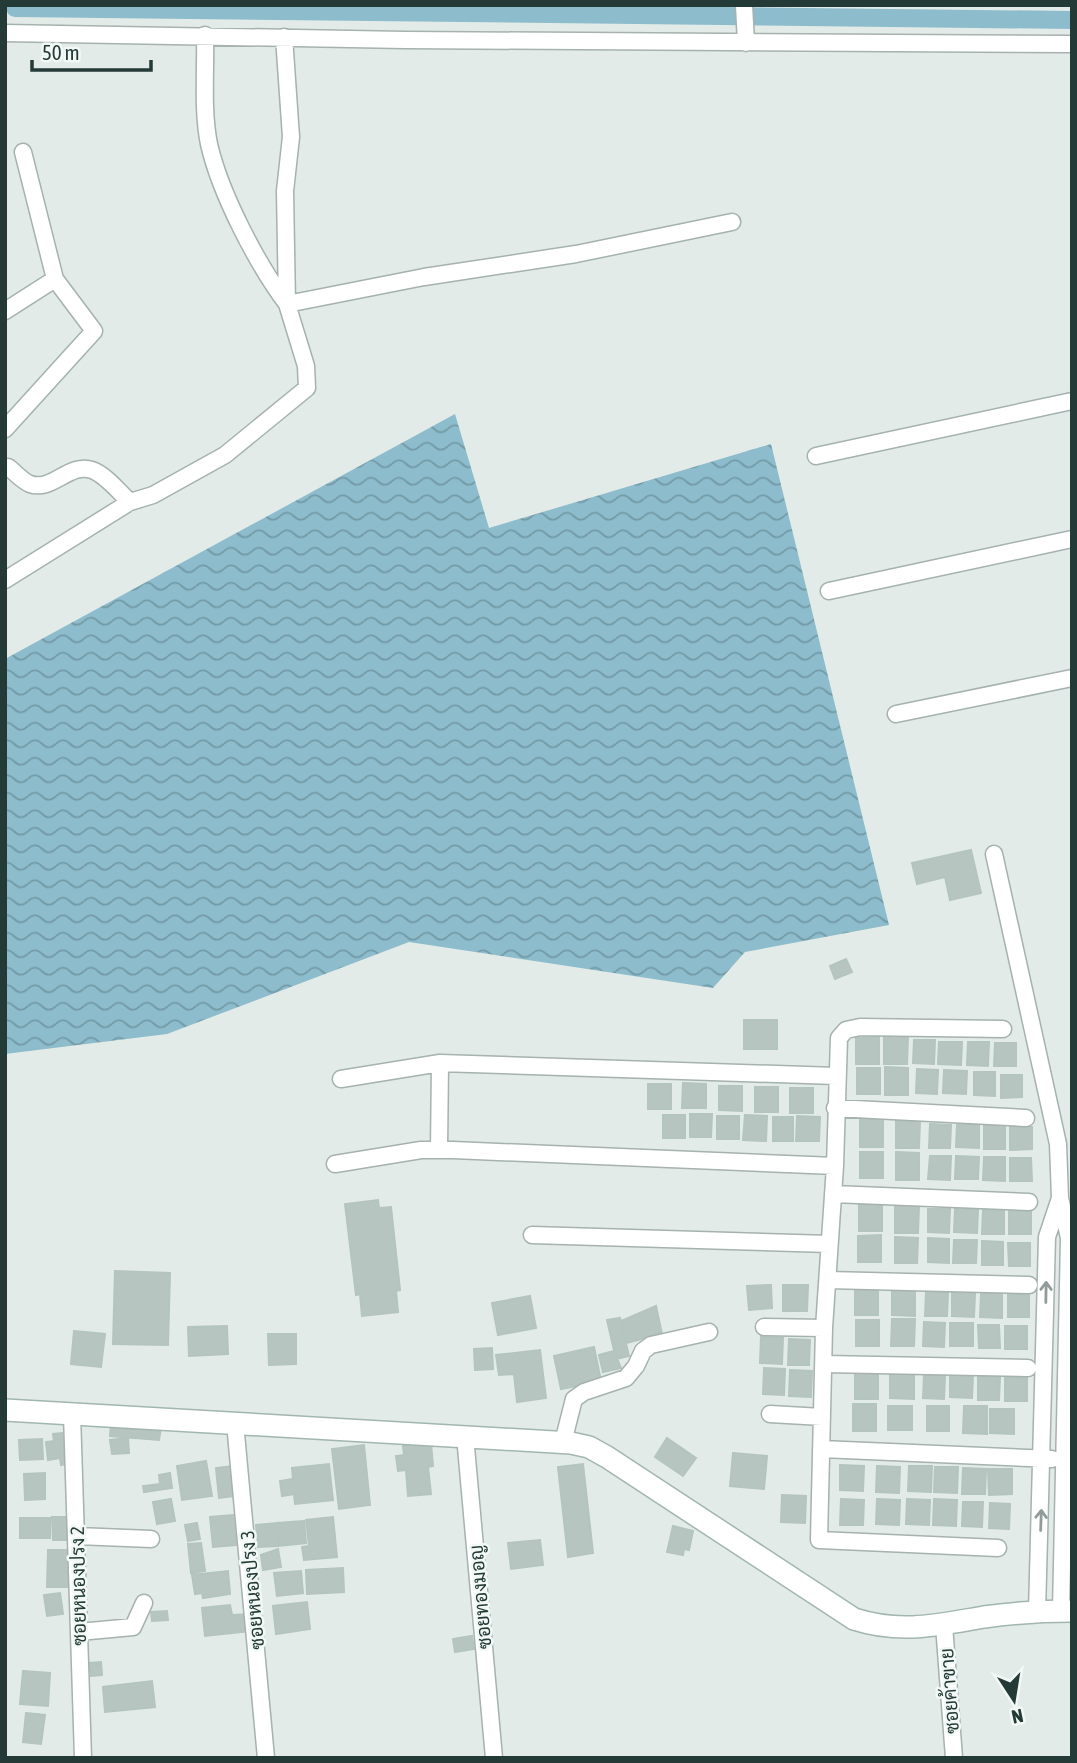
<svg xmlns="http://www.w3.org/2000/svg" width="1077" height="1763" font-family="'Asap Condensed',Sarabun,sans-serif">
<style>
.water{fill:url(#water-waves)}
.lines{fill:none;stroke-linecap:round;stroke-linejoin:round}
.canal{stroke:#8dbccc;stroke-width:18}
.building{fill:#b7c5c1;stroke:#b4c4bf;stroke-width:2}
.street-casing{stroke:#a5b2af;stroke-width:19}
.secondary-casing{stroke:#a1b6b0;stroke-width:24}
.street{stroke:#fff;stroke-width:16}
.secondary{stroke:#fff;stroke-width:21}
.oneway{stroke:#919c9a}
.labels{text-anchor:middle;stroke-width:5;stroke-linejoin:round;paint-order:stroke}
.street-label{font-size:19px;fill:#233a36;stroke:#f2f8f5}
</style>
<defs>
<pattern id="water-waves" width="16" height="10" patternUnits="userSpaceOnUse" patternTransform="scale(1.75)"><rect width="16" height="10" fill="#8dbccc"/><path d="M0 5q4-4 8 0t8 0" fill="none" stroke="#739aa6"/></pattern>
</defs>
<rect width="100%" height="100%" fill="#e2ebe8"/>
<path class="water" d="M455,414L489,528L771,444L889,925L745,952L713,988L409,942L167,1034L5,1054V659Z"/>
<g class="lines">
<path class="canal" d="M15,8L1072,20"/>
</g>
<path class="building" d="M971,850L981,893L950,900L945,877L917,884L912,863Z
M846,959L852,972L835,979L830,966Z
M744,1020H777V1049H744Z
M879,1037V1064H856V1038Z
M884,1037H908L907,1064H884Z
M914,1040H935L934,1064L913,1063Z
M939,1042H962L961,1065L938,1064Z
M968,1042H989L988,1066L967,1065Z
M995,1043H1016V1066H994Z
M885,1067L908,1068V1095H885Z
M857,1068H880V1094H857Z
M917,1069L938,1070L937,1094L916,1093Z
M944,1070L967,1071L966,1094L943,1093Z
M974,1072H995V1096L974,1095Z
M1001,1075H1022V1097L1001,1098Z
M683,1083L706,1084V1108H682Z
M648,1084H671V1109H648Z
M719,1086H742V1111L719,1110Z
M755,1087H778V1112H755Z
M790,1088H813V1113H790Z
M690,1114H712L711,1137H690Z
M663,1115H685V1138H663Z
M745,1115L767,1116L766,1141L743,1140Z
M717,1116H739V1139H717Z
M797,1116L820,1117L819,1141H796Z
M773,1117H793V1141H773Z
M860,1120H883V1147H860Z
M896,1121H920L919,1148H896Z
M930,1124L951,1125L950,1148H929Z
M957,1125H979V1148L956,1147Z
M984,1126H1005V1149H984Z
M1010,1127H1032V1149L1010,1150Z
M860,1152H883V1178H860Z
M896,1152L919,1153V1180H896Z
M930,1156H951L950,1180L928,1179Z
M956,1156L979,1157L978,1179H955Z
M984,1157H1005V1181L983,1180Z
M1010,1158H1031L1032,1181H1010Z
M378,1200L379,1208L391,1207L400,1290L396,1291L398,1312L362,1316L360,1294L356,1295L345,1204Z
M859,1205H882V1231H859Z
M895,1205L919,1206L918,1233H895Z
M928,1209H950L949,1233L928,1232Z
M955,1209L978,1210L977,1233L954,1232Z
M983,1210L1004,1211V1234H982Z
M1009,1211H1031V1234H1009Z
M881,1235V1262H858V1236Z
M895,1237L918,1238L917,1263H895Z
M928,1238L949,1239V1263L928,1262Z
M954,1240H977L976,1263H953Z
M982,1241L1003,1242V1265H982Z
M1008,1243H1030V1266H1009Z
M115,1271L170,1273L168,1345L113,1344Z
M771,1285L772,1308L749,1310L747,1286Z
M783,1285H808L807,1311H783Z
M855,1288H878V1315H855Z
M892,1288L915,1289V1316L892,1315Z
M926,1292L948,1293L947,1316H925Z
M952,1293L975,1294L974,1317L952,1316Z
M981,1294H1002V1318L980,1317Z
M1029,1294V1317H1008V1295Z
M530,1296L536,1328L498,1335L492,1303Z
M656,1306L662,1334L626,1343L621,1321Z
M620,1318L629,1356L616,1359L607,1320Z
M892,1319H915L914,1346H891Z
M856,1320H879V1346H856Z
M924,1322L945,1323L944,1347L923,1346Z
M950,1323H973V1346H950Z
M978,1325H999L1000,1348H979Z
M227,1326L228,1354L189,1356L188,1327Z
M1005,1326H1027V1349H1005Z
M74,1331L105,1334L101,1367L71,1364Z
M268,1334H296V1364L269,1365Z
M761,1337L783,1338L782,1364L760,1363Z
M789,1339L810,1340L809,1365H788Z
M594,1347L601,1381L561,1389L554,1356Z
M492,1348L493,1369L475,1370L474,1349Z
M540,1350L546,1398L517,1402L514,1374L499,1375L496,1355Z
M614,1351L621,1368L603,1372L599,1355Z
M764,1368L785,1369L784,1395L763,1394Z
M790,1370L812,1371L811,1397L789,1396Z
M890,1371L914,1372V1399L890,1398Z
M878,1372V1399H855V1373Z
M924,1374L945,1375L944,1399L923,1398Z
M950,1375H973L972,1398L950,1397Z
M978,1376L1000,1377L999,1400H978Z
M1005,1378H1027V1401H1005Z
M853,1404H876V1431H853Z
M888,1406H912V1430H888Z
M927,1406H949V1431H927Z
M964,1406H987V1434L963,1433Z
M990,1409H1014V1434L990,1433Z
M111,1424L161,1428L159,1440L110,1436Z
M62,1433L63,1439H70L73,1463L61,1465L60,1458L48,1460L46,1442L54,1441L53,1434Z
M128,1438L129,1453L112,1454L110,1440Z
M667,1438L696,1458L683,1476L655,1457Z
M42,1439L43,1459L20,1460L19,1440Z
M431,1443L433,1466L428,1467L431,1494L408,1496L406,1470L398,1471L396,1456L404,1455L403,1446Z
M364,1445L370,1505L339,1509L332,1449Z
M733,1453L767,1456L764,1489L730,1486Z
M206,1461L212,1496L182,1500L177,1466Z
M329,1464L333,1500L295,1504L294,1494L282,1496L280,1481L293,1479L292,1468Z
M583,1464L593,1553L568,1557L558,1467Z
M840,1465L864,1466L863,1491L840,1490Z
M232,1466L235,1496L219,1498L216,1468Z
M877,1466L900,1467L899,1493L876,1492Z
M909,1466H932L931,1492L908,1491Z
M935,1467H958L957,1493L934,1492Z
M963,1468L986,1469L985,1494H962Z
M988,1469H1012V1494L989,1495Z
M45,1473V1499L25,1500L24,1474Z
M170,1473L172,1488L144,1492L143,1486L160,1484L159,1475Z
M782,1495L806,1496L805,1523L781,1522Z
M171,1499L175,1521L157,1524L153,1502Z
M841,1499L864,1500L863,1525H840Z
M877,1499L900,1500L899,1525L876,1524Z
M907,1499L930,1500L929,1525L906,1524Z
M934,1499L957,1500L956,1526L933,1525Z
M963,1502H983L982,1527L962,1526Z
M990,1503L1010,1504L1009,1529L989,1528Z
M233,1515L236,1545L213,1547L210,1517Z
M52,1517H68V1540H53Z
M333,1517L337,1557L304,1560L302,1547L309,1546L306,1520Z
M20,1518H50V1538H20Z
M304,1521L306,1543L279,1546L277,1523Z
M197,1523L200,1539L188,1541L185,1525Z
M277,1523L279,1546L258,1547L256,1525Z
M673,1526L693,1531L689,1550L684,1549L683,1555L667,1552Z
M540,1540L543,1565L511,1569L508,1543Z
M201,1543L205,1571L191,1573L188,1544Z
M278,1549L281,1567L263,1570L261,1555Z
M48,1550H71L70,1587H47Z
M343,1568L344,1592L307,1594L306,1570Z
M228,1571L230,1594L203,1598L202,1593L195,1594L192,1575Z
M301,1571L303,1593L277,1596L274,1573Z
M60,1593L63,1614L47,1616L44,1595Z
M307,1602L310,1629L276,1634L273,1606Z
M230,1605L232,1615L248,1614L250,1631L205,1636L202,1608Z
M167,1611L168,1620L152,1621L151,1612Z
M472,1636L474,1649L455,1652L453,1639Z
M101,1662L102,1675L91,1676L89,1663Z
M23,1671L50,1673L48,1706L20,1704Z
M152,1681L155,1707L105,1712L103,1687Z
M26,1713L45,1715L41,1744L23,1742Z"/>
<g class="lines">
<defs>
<path id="street" d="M744,5L746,43
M5,33L405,40L1072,44
M205,35C206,70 202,110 209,144C220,193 257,264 287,304L424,277L576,254L732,222
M5,311L55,279
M5,429L94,331L55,279L23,152
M816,456L1072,401
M8,467C15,472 22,481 30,484C52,492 70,462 92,470C106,475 119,492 130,502
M5,580L130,502L153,495L225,455L307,388L306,366L287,304L285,191L291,137L284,37
M829,591L1072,539
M896,714L1072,678
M994,854L1058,1144L1060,1198L1069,1238L1061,1611
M341,1079L440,1063L836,1076
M835,1108L1026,1118
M439,1150L440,1063
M335,1164L421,1150H453L835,1166
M833,1194L1029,1202
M532,1235L829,1244
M828,1280L1029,1285
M764,1327L824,1328
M825,1364L1028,1368
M72,1414L83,1758
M770,1414L822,1417
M235,1423L266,1758
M465,1436L494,1758
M563,1442L574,1399L584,1392L626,1378L636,1366L643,1351L651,1345L709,1332
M821,1449L1052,1459
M77,1536L151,1539
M998,1548L819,1540L824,1328L835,1166L839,1038L846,1030L860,1027L1003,1029
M1037,1612L1047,1237L1060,1198
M944,1625L954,1758
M79,1632L133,1627L144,1603"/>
<path id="secondary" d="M5,1410L571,1443L589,1447L607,1457L854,1619C901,1634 937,1625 984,1617C1013,1613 1043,1611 1072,1611"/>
</defs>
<use href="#street" class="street-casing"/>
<use href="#secondary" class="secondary-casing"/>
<use href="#street" class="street"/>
<use href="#secondary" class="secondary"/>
</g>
<defs><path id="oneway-shaft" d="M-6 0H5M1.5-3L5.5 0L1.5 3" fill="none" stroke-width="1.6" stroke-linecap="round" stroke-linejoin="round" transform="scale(1.75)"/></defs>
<g class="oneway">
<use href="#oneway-shaft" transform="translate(1046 1292) rotate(-89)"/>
<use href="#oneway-shaft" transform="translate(1041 1520) rotate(-88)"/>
</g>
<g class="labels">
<g class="street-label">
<text transform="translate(78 1586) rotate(-91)" y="7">ซอยหนองปรง 2</text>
<text transform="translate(252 1590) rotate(-95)" y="7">ซอยหนองปรง 3</text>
<text transform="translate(480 1597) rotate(-95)" y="7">ซอยทองมอญ</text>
<text transform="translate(949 1691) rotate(-94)" y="7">ซอยค้าขาย</text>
</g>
</g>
<rect width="1077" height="1763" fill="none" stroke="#233a36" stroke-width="14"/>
<g transform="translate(1014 1700) rotate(168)" stroke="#f2f8f5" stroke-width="5" paint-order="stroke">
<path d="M0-5L12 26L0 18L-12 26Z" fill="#233a36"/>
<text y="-10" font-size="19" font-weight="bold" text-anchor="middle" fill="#233a36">N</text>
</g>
<path d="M32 60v10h119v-10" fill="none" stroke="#233a36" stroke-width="3.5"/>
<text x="42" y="60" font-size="21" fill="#233a36" stroke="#f2f8f5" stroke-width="5" paint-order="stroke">50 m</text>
</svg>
